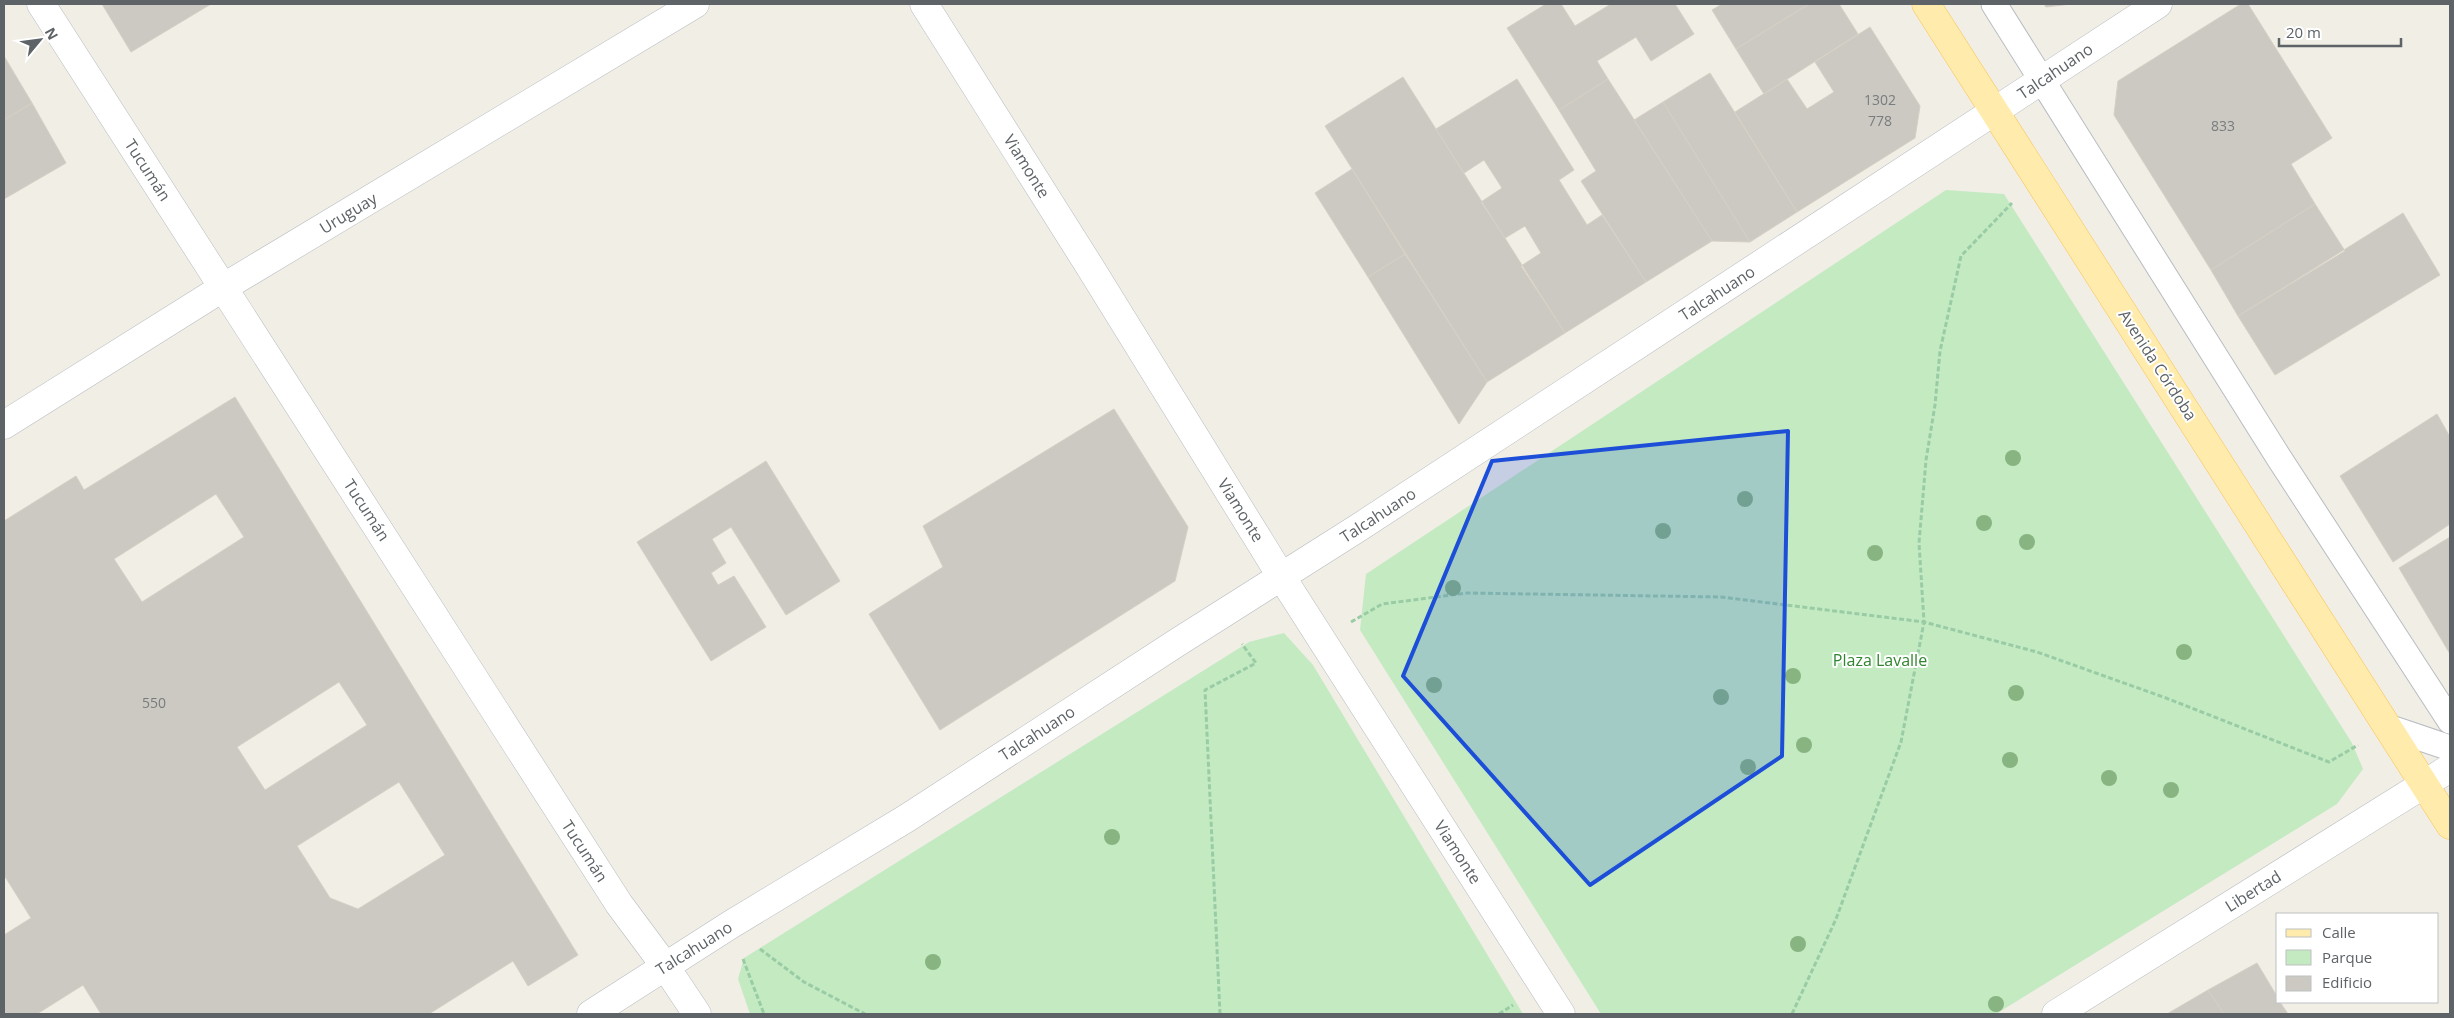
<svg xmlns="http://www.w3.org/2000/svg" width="2454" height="1018" font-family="'Open Sans',sans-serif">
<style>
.green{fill:#c4eac1}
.building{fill:#ccc9c3;stroke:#d6cfc4;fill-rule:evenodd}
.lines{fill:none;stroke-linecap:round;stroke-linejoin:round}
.service-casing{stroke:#b8bcc0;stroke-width:27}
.minor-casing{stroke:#b8bcc0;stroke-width:29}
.primary-casing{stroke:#fbc255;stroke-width:29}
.path{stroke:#99cca5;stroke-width:3;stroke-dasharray:5 2.5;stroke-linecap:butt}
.service{stroke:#fff;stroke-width:25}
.minor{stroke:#fff;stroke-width:28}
.primary{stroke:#ffecad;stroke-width:28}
.tree{fill:#87b481}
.marked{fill:#1d4ed8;fill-opacity:0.2;stroke:#1d4ed8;stroke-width:4;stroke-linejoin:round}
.labels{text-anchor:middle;stroke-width:4;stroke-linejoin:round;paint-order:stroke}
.number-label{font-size:14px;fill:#797c7e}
.street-label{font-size:16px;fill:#5d6367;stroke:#fff}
.park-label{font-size:16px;fill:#30852f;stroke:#fff}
</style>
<rect width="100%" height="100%" fill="#f1eee6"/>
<path class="green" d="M1946,190L2004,194L2352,743L2363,769L2337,804L1996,1014H1601L1360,630L1366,574Z
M1284,633L1313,665L1523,1014H750L738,979L744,958L1249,642Z"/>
<path class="building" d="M102,4H211L131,52Z
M1546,4H1561L1575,26L1611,4H1675L1694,34L1651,61L1636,37L1597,61L1608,79L1559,110L1507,28Z
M1722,4H1809L1736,49L1712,10Z
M1809,4H1839L1858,34L1764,94L1736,49Z
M2044,4H2071L2046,7Z
M2241,4H2248L2332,138L2291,164L2315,204L2211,270L2114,115L2118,81Z
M1870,27L1920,106L1915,138L1797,212L1735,112L1787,79L1807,109L1834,92L1815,62Z
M4,56L32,103L4,120Z
M1710,73L1797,212L1750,242L1663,102Z
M1403,77L1565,333L1487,382L1325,126Z
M1517,79L1574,170L1559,180L1587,225L1602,215L1646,282L1565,333L1521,266L1541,253L1525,226L1505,238L1481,202L1502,188L1484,160L1464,173L1436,129Z
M1608,79L1712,241L1646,282L1581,181L1596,171L1559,110Z
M1663,102L1750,242L1712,241L1634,120Z
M32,103L66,163L4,199V120Z
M1352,169L1405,254L1368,277L1315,193Z
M2315,204L2345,251L2238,316L2211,270Z
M2403,213L2440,275L2275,375L2238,316Z
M1405,254L1487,382L1459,424L1368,277Z
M235,397L578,955L528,986L513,961L429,1014H101L83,985L37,1014H4V935L31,918L4,875V521L76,476L84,490ZM216,494L244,537L142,602L114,559ZM339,682L367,725L265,790L237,747ZM399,782L445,855L358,909L330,898L297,846Z
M1114,409L1188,527L1175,581L940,730L869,614L943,567L923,526Z
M2437,414L2450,437V524L2393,562L2340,476Z
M766,461L840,581L786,615L731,527L712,539L726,563L711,573L718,585L734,576L766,627L711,661L637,542Z
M2450,537V654L2399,568Z
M2257,963L2278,998V1002H2280L2288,1014H2224L2208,990Z
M2208,990L2224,1014H2167Z"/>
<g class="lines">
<defs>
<path id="service" d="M1994,4L2279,458L2450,721
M2388,727L2450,748"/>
<path id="minor" d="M41,4L619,904L665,966L697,1014
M924,4L1090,267L1281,576L1561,1014
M4,425L224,287L695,4
M591,1014L730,925L907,818L1178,642L1358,528L2158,4
M2056,1014L2450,768"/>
<path id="primary" d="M1926,4L2450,825"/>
</defs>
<use href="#service" class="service-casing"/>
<use href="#minor" class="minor-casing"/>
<use href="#primary" class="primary-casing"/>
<path class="path" d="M1351,622L1382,604L1467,593L1721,597L1924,622L2037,652L2166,698L2329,762L2358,745
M760,949L804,982L865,1014
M743,959L764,1014
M1220,1014L1205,690L1256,663L1242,644
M1499,1014L1513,1005
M1792,1014L1836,919L1901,742L1924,622L1919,543L1926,460L1935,405L1940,351L1961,256L2012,203"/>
<use href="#service" class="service"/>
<use href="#minor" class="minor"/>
<use href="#primary" class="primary"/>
</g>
<g class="tree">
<circle cx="2013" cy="458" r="8"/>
<circle cx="1745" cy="499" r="8"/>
<circle cx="1984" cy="523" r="8"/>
<circle cx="1663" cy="531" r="8"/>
<circle cx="2027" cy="542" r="8"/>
<circle cx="1875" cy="553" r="8"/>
<circle cx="1453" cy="588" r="8"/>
<circle cx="2184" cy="652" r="8"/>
<circle cx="1793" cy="676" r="8"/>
<circle cx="1434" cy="685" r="8"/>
<circle cx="2016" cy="693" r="8"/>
<circle cx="1721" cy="697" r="8"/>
<circle cx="1804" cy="745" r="8"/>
<circle cx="2010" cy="760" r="8"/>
<circle cx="1748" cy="767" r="8"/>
<circle cx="2109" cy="778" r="8"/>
<circle cx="2171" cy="790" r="8"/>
<circle cx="1112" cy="837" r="8"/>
<circle cx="1798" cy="944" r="8"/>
<circle cx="933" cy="962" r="8"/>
<circle cx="1996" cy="1004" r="8"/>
</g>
<path class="marked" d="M1788,431L1782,756L1590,885L1403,676L1492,461Z"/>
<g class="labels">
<g class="number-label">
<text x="1880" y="105">1302</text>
<text x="1880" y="126">778</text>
<text x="2223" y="131">833</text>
<text x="154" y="708">550</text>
</g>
<g class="street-label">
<text transform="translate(2055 71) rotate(-34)" y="6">Talcahuano</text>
<text transform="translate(1027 166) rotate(58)" y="6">Viamonte</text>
<text transform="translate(148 170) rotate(57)" y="6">Tucumán</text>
<text transform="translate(348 213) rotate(-31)" y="6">Uruguay</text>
<text transform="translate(1717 293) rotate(-33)" y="6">Talcahuano</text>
<text transform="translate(2158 365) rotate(57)" y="6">Avenida Córdoba</text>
<text transform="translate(367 510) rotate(57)" y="6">Tucumán</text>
<text transform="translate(1241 510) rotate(58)" y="6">Viamonte</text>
<text transform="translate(1378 515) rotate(-33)" y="6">Talcahuano</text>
<text transform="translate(1037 733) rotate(-33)" y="6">Talcahuano</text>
<text transform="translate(585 851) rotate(57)" y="6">Tucumán</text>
<text transform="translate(1458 852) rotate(57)" y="6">Viamonte</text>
<text transform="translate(2253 891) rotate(-32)" y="6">Libertad</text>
<text transform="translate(694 948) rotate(-32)" y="6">Talcahuano</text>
</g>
<g class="park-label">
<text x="1880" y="666">Plaza Lavalle</text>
</g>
</g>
<rect width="2454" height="1018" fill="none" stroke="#5d6367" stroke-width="10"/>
<rect x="2276" y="913" width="162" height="90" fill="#ffffff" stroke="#bec1c2"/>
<rect x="2286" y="929" width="25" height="8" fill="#ffecad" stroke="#bec1c2"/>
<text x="2322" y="938" font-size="15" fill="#5d6367">Calle</text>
<rect x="2286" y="950" width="25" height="15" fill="#c4eac1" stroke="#bec1c2"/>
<text x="2322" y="963" font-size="15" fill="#5d6367">Parque</text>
<rect x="2286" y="976" width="25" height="15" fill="#ccc9c3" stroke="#bec1c2"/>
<text x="2322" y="988" font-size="15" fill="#5d6367">Edificio</text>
<g transform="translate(40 40) rotate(61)" stroke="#ffffff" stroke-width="4" paint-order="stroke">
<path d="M0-4L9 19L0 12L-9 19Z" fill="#5d6367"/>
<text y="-8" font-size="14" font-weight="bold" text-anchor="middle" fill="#5d6367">N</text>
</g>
<path d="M2279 38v8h122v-8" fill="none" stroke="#5d6367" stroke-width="2.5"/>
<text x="2286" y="38" font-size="15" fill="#5d6367" stroke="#ffffff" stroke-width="4" paint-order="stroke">20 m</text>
</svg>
